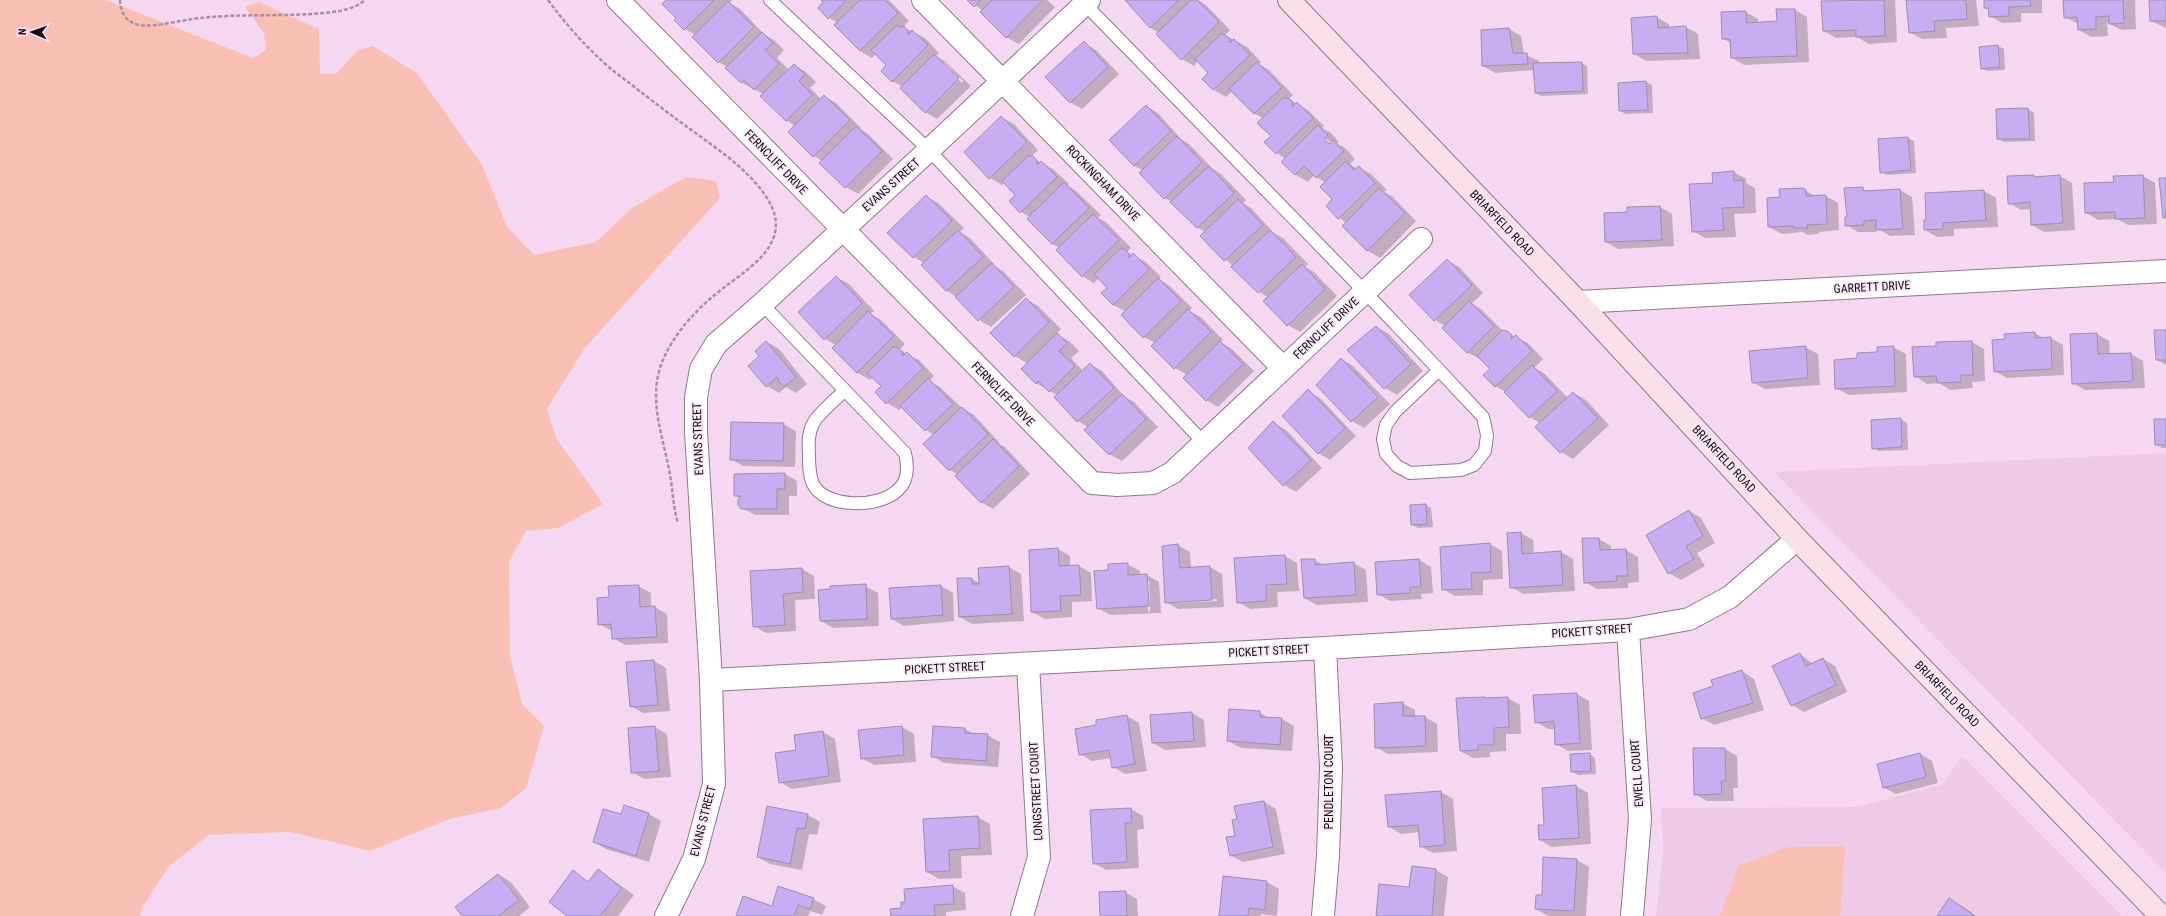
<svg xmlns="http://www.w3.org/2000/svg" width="2166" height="916" font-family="'Roboto Condensed',sans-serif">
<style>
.built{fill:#eec9e8}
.green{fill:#fabfb4}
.shadow{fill:#0003;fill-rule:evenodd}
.building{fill:#c8adf3;stroke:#9b8faf}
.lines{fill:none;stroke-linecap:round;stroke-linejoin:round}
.lane-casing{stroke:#92768d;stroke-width:14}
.street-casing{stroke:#92768d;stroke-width:24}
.secondary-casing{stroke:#92768d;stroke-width:24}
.path{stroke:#a890a4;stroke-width:2.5;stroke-dasharray:4 2;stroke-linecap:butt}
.lane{stroke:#fff;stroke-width:12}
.street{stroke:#fff;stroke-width:22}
.secondary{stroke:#fae0e8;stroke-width:22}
.labels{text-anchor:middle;stroke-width:3.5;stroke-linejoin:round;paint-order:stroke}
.street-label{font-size:12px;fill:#160c14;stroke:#fce9f8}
</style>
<rect width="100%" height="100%" fill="#f6d7f1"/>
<path class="built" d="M2166,453V873L1774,472Z
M1962,756L2122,916H1656L1663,850L1661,808L1857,807L1943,784Z"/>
<path class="green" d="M0,0H106L253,58L266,50L264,33L245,7L259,2L319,29L320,74H336L358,50L373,46L417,73L482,165L507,227L534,255L596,242L632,208L686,177L716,181L720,198L584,349L547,409L556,438L603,504L558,528L526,531L509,561L510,657L522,704L544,726L526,788L501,808L449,819L370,851L291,832L209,835L169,866L142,908L140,916H0Z
M1845,846L1840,916H1720L1738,866L1788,847Z"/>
<path class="shadow" d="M668,0H732L730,3L740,9L765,35L774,40L784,50L777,58L789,70L794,65L806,72L816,82L810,88L821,99L824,96L836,103L861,128L860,129L868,134L893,159L858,194L846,187L822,161L814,156L789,132L795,126L786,120L763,94L742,83L727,67L719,62L695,35L685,29L675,20L678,18Z
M822,0H889L909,21L903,27L925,38L939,53L936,56L946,62L971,86L937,119L925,112L903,87L892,81L888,65L876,54L872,58L860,51L838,23L829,18ZM944,62L963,81L962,83L943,64Z
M969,0H1047L1055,7L1019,44L1006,37L983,11Z
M1126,0H1198L1206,5L1230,30L1225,35L1247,47L1261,62L1259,64L1269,70L1293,95L1289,99L1309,111L1324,126L1322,128L1331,133L1339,142L1337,144L1345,148L1355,159L1350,164L1357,169L1359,167L1371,174L1387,190L1384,192L1392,196L1416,221L1380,258L1368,251L1343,226L1347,223L1339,218L1334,200L1325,183L1314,175L1308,182L1296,175L1282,162L1286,159L1277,153L1272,136L1263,118L1255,114L1232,91L1226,97L1214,90L1203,79L1209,73L1198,61L1194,66L1182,59L1159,33L1151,28ZM1320,136L1332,143L1331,144L1319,137Z
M1855,0H1895L1897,42L1869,44L1857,37L1836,38L1824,31Z
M1907,0H1976L1979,26L1946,28L1947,38L1922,39L1909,32Z
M1985,0H2042V13H2021V22L2002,23L1990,16V10L1985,8Z
M2065,0H2135L2136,29L2122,30L2107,23L2108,36L2091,37L2079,30L2078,24L2065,17Z
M2150,0H2166V28L2151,21Z
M1795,10L1807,17L1809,62L1744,65L1732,58L1731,43L1722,38L1746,12L1758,19V23L1778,22Z
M1656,17L1669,24V28L1686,27L1698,34L1700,59L1646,61L1634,54Z
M1509,29L1521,36L1524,54L1539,61V64L1581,63L1587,66L1588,94L1541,96L1536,93L1534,70L1495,73L1483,66Z
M1084,43L1096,50L1119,74L1082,109L1070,102Z
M1998,46L2004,49L2005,70L1987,71L1982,68Z
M1646,82L1652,85L1653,113L1626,114L1620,111L1619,84Z
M1146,106L1158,113L1181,139L1189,144L1213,169L1221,174L1246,200L1243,203L1251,208L1274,233L1283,238L1308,264L1305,267L1314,272L1337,296L1300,332L1288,325L1268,297L1259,292L1202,236L1205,232L1197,227L1172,202L1165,198L1143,170L1134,166Z
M2028,109L2034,113L2035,141L2004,142L1998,139L1997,110Z
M1001,117L1014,124L1038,150L1031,157L1053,169L1069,184L1067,185L1076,191L1101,215L1098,218L1106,222L1131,248L1127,252L1146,262L1161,277L1159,279L1170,286L1192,308L1189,311L1201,317L1223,340L1220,342L1232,349L1254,371L1218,407L1206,400L1187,375L1175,368L1155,343L1144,337L1125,311L1113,305L1109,288L1099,278L1094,283L1082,276L1060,248L1052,244L1028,219L1030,217L1021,212L1016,195L1005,183L1002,185L990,178L965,152Z
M1908,138L1914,141L1916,173L1887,175L1881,172Z
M1734,172L1746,179V183L1755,188L1756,213L1734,214L1736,237L1705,238L1693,231L1714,184Z
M2060,176L2072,183L2075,230L2044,232L2032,225L2031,209L2021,210L2009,203L2008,177Z
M2143,176L2155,183L2157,224L2128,225L2117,219L2098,220L2086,213L2115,183Z
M1862,188L1868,192L1900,190L1912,197L1915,235L1890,236L1876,228V232H1858L1846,225Z
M1803,189L1815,196H1826L1838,203L1839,230L1819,232V234L1807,235L1803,232L1782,234L1769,227L1781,198Z
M1984,191L1996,198L1998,227L1954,229V236L1937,237L1925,230Z
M926,196L938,203L964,228L960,232L970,238L994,264L993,265L1004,272L1026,295L991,327L979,320L957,297L947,291L922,265L924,263L914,257Z
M1660,207L1672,214L1674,246L1618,249L1606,242Z
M1447,260L1459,267L1483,293L1472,303L1481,309L1504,332L1528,343L1543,359L1534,368L1544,373L1568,398L1574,393L1586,400L1609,425L1573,459L1561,452L1537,427L1541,424L1530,417L1506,392L1495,386L1491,369L1481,359L1468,353L1443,328L1445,326L1435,320Z
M836,277L849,284L874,311L870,314L880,319L905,344L899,350L919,360L934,376L929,381L940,387L962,408L974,415L999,442L998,443L1005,447L1030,474L993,509L981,502L957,474L950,470L934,435L926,430L903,407L899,410L887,403L876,392L882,386L873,377L870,380L858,373L833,348L836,345L825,339Z
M1026,299L1038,306L1061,329L1056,334L1069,341L1079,351L1071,358L1083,371L1090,364L1102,371L1124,396L1134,402L1158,427L1122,461L1109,454L1088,427L1078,421L1055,397L1057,395L1036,383L1028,364L1015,356Z
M1376,327L1389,334L1423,371L1397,395L1385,388L1349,350Z
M2166,331V365L2157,360Z
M2034,333L2044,338H2051L2063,345L2064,375L2007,378L1995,371L2006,340Z
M2097,334L2109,341L2110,355L2131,354L2143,361L2145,388L2085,390L2073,383L2071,335Z
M767,342L779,349L807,384L796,393L786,387L779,393L767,386L749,366L760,356Z
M1972,342L1984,349L1985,381L1972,382L1973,388L1950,390L1939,383L1927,384L1915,376L1937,347Z
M1805,347L1818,354L1820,385L1765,389L1752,382Z
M1893,347L1906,354L1907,392L1849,395L1836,388L1858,359Z
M1341,359L1353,366L1390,404L1364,428L1352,421L1317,385Z
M1308,391L1320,398L1356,436L1330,460L1318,453Z
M1901,419L1907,423L1908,450L1879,451L1873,448Z
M2166,420V448H2162L2156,444Z
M1274,423L1286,430L1322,468L1296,492L1284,485L1249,448Z
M783,424L796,431L795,467L743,466L731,459Z
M785,474L797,481V496H789V515H755L742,508L740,498L735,496Z
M1426,505L1431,508L1433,527L1418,528L1412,525Z
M1689,511L1701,518L1715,543L1697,553L1705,566L1681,580L1669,573Z
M1521,533L1533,540L1534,554L1561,552L1573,559L1575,591L1523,594L1511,587L1508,534Z
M1599,539L1611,546V550H1626L1638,557L1639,582L1628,583V588L1597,589L1585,582Z
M1490,544L1502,551L1503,579L1483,580V595L1455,596L1443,589Z
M1178,545L1190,552L1191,568L1210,567L1222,574L1224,607L1178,609L1166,602ZM1217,599V601L1176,603V601Z
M1058,549L1070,556V567L1079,566L1091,573L1092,601L1072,602V617L1045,619L1032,612Z
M1285,556L1297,563L1299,591L1277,592L1278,607L1250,609L1238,602Z
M1314,560L1324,565L1353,563L1366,570L1368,602L1317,605L1304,598Z
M1419,560L1431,567L1433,593L1421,594L1422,599L1390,601L1378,594L1376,563Z
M1127,564L1140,571V576L1147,575L1159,582L1161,613L1110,615L1098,608L1109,571ZM1147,581H1149L1150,611L1148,612Z
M1009,567L1021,574L1024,621L972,624L960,617L972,579L980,583Z
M802,569L814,576L815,599L795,600L796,631L766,633L754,626Z
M638,586L651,593V607H655L667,614L668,643L625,645L613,638L612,631L599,624L610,598Z
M865,586L878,593L879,626L833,628L821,621Z
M941,586L953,593L954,621L904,626L892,619Z
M1800,654L1813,664L1823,659L1835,666L1847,692L1804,712L1792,705Z
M654,661L666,668L670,711L643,713L631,706L627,663Z
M1742,671L1754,679L1764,710L1714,725L1702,718Z
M1577,694L1589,701L1592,750L1568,751L1556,744L1555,729H1548L1536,722Z
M1508,698L1520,705L1521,734H1506V751L1490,752V757L1473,758L1460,751Z
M1402,703L1415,710V717H1425L1437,724L1438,752L1388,754L1376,747Z
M1259,712L1270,719H1282L1294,726L1292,751L1241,748L1228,741Z
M1192,713L1204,720L1206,747L1165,750L1153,743Z
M1127,716L1139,723L1147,771L1125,774L1113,767L1112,758L1092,761L1080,754L1098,726Z
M655,727L667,734L671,777L644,779L632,772Z
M902,727L914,734L916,762L874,765L862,758Z
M965,729L974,734L987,735L1000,742L998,767L944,763L932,756Z
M823,732L835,739L841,782L792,789L780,782L797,751Z
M1725,749L1737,756L1738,788H1733L1734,801H1707L1695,794Z
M1590,754L1595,758L1596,774L1578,775L1572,771Z
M1920,754L1932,761L1938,783L1896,794L1883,787L1878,765Z
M1576,786L1588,793L1591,844L1552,847L1540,840L1545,826Z
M1441,792L1453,799L1457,851L1433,853L1420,846V832L1401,834L1389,827Z
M1264,802L1276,809L1285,854L1243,862L1230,855L1236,836Z
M625,807L649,814L661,821L649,862L606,849L594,842L622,816Z
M1131,809L1143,816L1144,829L1137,830L1139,868L1106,870L1094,863L1091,811Z
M808,815L820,822L817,835L809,834L802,870L770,864L758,857Z
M978,817L990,824L992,855L961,856L962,878L939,879L927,872L924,820Z
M1577,860L1589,867L1586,916H1548L1536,909L1543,896Z
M1413,867L1436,870L1448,877L1444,916H1378L1410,888Z
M598,870L634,895L618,916H569L574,872L589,882Z
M499,875L511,882L530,907L519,916H463Z
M1224,877L1267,882L1279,889L1277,916L1261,914V916H1220Z
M952,886L965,893L966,910L946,912V916H892L902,909Z
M1125,892L1137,899L1138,916H1101Z
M813,899L826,906L822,915L810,911L808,916H738Z
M1949,899L1968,910L1976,916H1938Z"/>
<path class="building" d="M666,0H714L684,30L674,20L676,18L662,4Z
M821,0H847L828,19L818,8L823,2Z
M860,0H885L898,13L860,51L834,25Z
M967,0H981L974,7Z
M992,0H1043L1006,38L980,12Z
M1125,0H1179L1150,28Z
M1191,0H1197L1219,22L1181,60L1156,34Z
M1884,0L1885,36L1856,37V30L1823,31L1821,1Z
M1906,0H1966L1967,19L1934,21L1935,31L1909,33Z
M1984,0H2030L2031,6L2009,7V16L1989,17L1988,8H1984Z
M2063,0H2123L2124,23L2109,24V16L2096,17V29L2078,30L2077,17L2064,18Z
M2149,0H2166V21H2150Z
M728,1L754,27L718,63L692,37Z
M1776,9H1795L1797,56L1731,58L1730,39H1722L1721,12L1746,11V23L1777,21Z
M1657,16L1658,28L1686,26L1688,53L1633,54L1631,18Z
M897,25L899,27L904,26L908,31V35L912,30L928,45L892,82L881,71L886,65L871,50Z
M1509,28L1513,53H1527L1528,64L1482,66L1481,30Z
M762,32L773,43L765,50L779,64L754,90L744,80L741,83L725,68Z
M1221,34L1225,35L1230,39V43L1234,39L1250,55L1213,90L1202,79L1208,73L1195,59Z
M1084,41L1108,67L1070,103L1045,77Z
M1998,45L2000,67L1981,69L1979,47Z
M934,54L959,78L925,113L900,88Z
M1257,62L1282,87L1254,114L1229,89Z
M1582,62L1583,91L1535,93L1533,63Z
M794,64L805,74L799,81L812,95L786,121L760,96Z
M1646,81L1648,110L1619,111L1618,83Z
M824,95L850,120L813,157L788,132Z
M1283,98H1288L1293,102L1292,107L1297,102L1313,118L1276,154L1264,142L1271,136L1257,123Z
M1146,105L1171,131L1134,166L1109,140Z
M2028,108L2030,139H1997L1996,109Z
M1001,116L1027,142L989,179L964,152Z
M1318,125L1328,135L1324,139L1329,144L1333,140L1344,151L1316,178L1304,166L1295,175L1281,162Z
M856,126L882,151L845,188L819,163Z
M1177,136L1202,162L1164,199L1139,173Z
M1908,137L1911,170L1880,173L1878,139Z
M1028,156H1033L1037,161V165L1041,161L1057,177L1020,213L1009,201L1015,195L1002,181Z
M1346,161L1354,170L1359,166L1375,183L1338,219L1326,206L1332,199L1320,187Z
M1209,166L1234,193L1197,228L1170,202Z
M1734,171V181L1743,180L1744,207L1722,208L1724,230L1692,232L1689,184L1713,183L1712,173Z
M2034,175V177L2060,175L2063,223L2031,225L2030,202L2008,204L2007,176Z
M2143,175L2145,218L2115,219V212L2085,213L2084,183L2114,182L2113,176Z
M2159,178H2166V218H2163Z
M1064,182L1089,208L1052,244L1027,219L1034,210L1035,211Z
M1863,187V191L1900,189L1903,229L1876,230V220L1864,221V225L1845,226V217H1847L1844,188Z
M1379,188L1405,213L1367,251L1342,226Z
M1803,188L1806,190V196L1826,195L1827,224L1807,225L1808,228H1794V226L1768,227L1767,198L1780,197L1779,189Z
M1984,190L1986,220L1943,223V229L1924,230V220H1926L1925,193Z
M926,195L952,221L913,258L887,233Z
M1238,199L1263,225L1224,261L1200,236Z
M1660,206L1662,240L1605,242L1604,213L1627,212V207Z
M1093,214L1119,240L1082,277L1056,250Z
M958,230L983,257L946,291L921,265Z
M1270,230L1296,257L1258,293L1231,267Z
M1120,249H1125L1129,254V258L1133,253L1149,269L1113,305L1101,293L1107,288L1094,274Z
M1447,259L1472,285L1434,321L1409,295Z
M992,263L1014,287L978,321L955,297Z
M1302,264L1325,289L1287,326L1263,301Z
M836,276L862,303L824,340L798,312Z
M1158,278L1181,301L1143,338L1121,315Z
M1026,298L1049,322L1014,357L990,333Z
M1469,301L1494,326L1467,353L1442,328Z
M1188,309L1211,332L1174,369L1151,346Z
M868,311L894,336L857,373L832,348Z
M1376,326L1411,364L1384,389L1347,350Z
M1502,330L1507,331L1512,335L1511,339L1516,335L1532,351L1495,387L1483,375L1490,369L1477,356Z
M2154,330H2166V360H2156Z
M2035,332V338L2051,337L2052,369L1994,372L1992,340L2005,339L2004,334Z
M1057,333L1067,343L1059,351L1075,366L1049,392L1038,381L1036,384L1021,369Z
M2097,333L2098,354L2131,353L2133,381L2072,384L2070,334Z
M766,341L796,377L784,387L778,381L779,380L777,377L766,387L748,366L759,356L755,351Z
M1220,341L1243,364L1206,401L1183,378Z
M1972,341L1973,375H1961V382L1937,383L1936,376L1914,377L1912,347L1936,346V342Z
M1806,346L1808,378L1752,383L1749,351Z
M1894,346L1895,386L1835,389L1834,360L1857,358V353L1877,352V347Z
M893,347L898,348L903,352L902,356L907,352L923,368L886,404L875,392L881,386L867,373Z
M1341,358L1378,397L1351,422L1316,385Z
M1090,363L1114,388L1077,422L1054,397Z
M1532,365L1557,391L1529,418L1504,392Z
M928,378L953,404L925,431L900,406Z
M1308,389L1345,428L1318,454L1282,416Z
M1573,392L1598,418L1560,453L1535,427Z
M1122,394L1146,419L1109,455L1084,430Z
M962,407L988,434L949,471L923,444Z
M1901,418L1902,447L1872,449L1871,420Z
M2154,419H2166V445H2155Z
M1273,421L1311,460L1283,486L1248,448Z
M731,422L784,423L783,461L730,460Z
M993,439L1019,466L981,503L955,476Z
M785,473V489H777V509H741L738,505V499L741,496H734V474Z
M1426,504L1427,524L1411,525L1410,505Z
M1689,510L1703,536L1686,546L1694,559L1668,574L1646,535Z
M1521,532L1522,554L1561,551L1563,585L1510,588L1507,533Z
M1582,538H1599L1600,550L1626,549L1628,576H1616L1617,581L1584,583Z
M1490,543L1491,572L1471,573L1472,589L1442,590L1440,547Z
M1178,544L1180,568L1210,566L1212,600L1165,603L1162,546Z
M1058,548L1059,566L1079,565L1081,595L1060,596L1061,611L1031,612L1029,550Z
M1285,555L1287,584L1266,585V601L1237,603L1234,558Z
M1301,559H1315V565L1354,562L1356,595L1304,598Z
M1419,559L1421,587H1410V593L1377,595L1375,562Z
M1128,563V575L1147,574L1149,606L1097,609L1094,571L1108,570V564Z
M1009,566L1012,614L959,617L957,578H972V584H979L978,568Z
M802,568L803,592L783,594L785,625L753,627L750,571Z
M866,584L867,619L820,621L818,590L830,589V586Z
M639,585L640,607L655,606L657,637L612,639L611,624L598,625L597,598L609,597L608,586Z
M941,585L943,615L891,619L889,588Z
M1800,653L1806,666L1823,658L1836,685L1791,706L1772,666Z
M654,660L658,705L630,707L626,662Z
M1742,670L1753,703L1701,719L1693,693L1713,686L1711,680Z
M1577,693L1580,743L1555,745L1554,721L1535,723L1533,695Z
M1485,697L1486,698L1508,697L1509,727L1494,728V745H1478V750L1460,751L1456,698Z
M1403,702V716H1425L1426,746L1375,748L1374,704Z
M1229,709L1260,711V717L1282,718L1280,745L1227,741Z
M1192,712L1194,741L1152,743L1150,715Z
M1127,715L1135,764L1112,768L1109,750L1079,755L1075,729L1096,725V720Z
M655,726L659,771L631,773L628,728Z
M902,726L904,755L861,759L858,730Z
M933,726L965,728V733L988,734L986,761L931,757Z
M823,731L829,776L779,783L775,753L796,750L794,735Z
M1693,748H1725L1726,781H1721L1722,794L1694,795Z
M1590,753L1591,771L1571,772L1570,754Z
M1920,753L1926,777L1883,788L1877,764Z
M1576,785L1579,838L1539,840L1538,825H1544L1542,788Z
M1441,791L1445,845L1420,847L1418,825L1388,827L1385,795Z
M1264,801L1273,847L1230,856L1226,837L1235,836L1232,820L1237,819L1234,806Z
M624,805L649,813L636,856L593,842L603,809L621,814Z
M767,806L808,814L805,829L797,828L790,864L757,857Z
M1131,808L1132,823H1125L1127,862L1093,864L1090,810Z
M978,816L980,848L949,850L950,871L926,872L923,819Z
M1543,857L1577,859L1574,911L1535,909L1536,895H1542Z
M1412,866L1436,869L1432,916H1376L1379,884L1409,887Z
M598,869L622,888L600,916H567L549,902L573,870L588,882Z
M498,874L519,900L498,916H462L455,907Z
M1223,876L1267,881L1265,910L1249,908L1248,916H1219Z
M953,885L954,904L934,905L935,916H891L890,909L901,908V902H905L904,889Z
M778,886L814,898L810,909L798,905L794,916H736L743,896L772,906Z
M1126,891L1127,916H1100L1099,892Z
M1949,898L1975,916H1937Z"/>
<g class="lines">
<defs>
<path id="lane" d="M770,0L929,150L1204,443
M1082,1L1365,292L1439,370L1483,417L1487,435L1485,451L1474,465L1461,470L1410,473L1397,466L1386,454L1383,439L1386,425L1395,412L1439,370
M762,304L905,453C908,466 909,480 898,490C880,508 825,509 813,484C809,475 809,464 809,454C808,442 808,429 816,419C824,409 835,400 844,391"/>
<path id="street" d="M618,0L1092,483L1117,485L1153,483L1172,473L1421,239
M923,0L1283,368
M1578,302L2166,271
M1628,630L1640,819L1632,916
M711,680L1325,648L1628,630L1689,619L1730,597L1797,539
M666,916L694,859L714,784L711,680L696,432V397L701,369L716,344L762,304L929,150L1089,0
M1022,916L1039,857L1028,664
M1323,916L1328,856L1331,768L1325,648"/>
<path id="secondary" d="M1289,0L1578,302L1797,539L2161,916"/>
</defs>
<use href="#lane" class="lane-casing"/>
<use href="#street" class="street-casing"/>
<use href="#secondary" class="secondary-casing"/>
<path class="path" d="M120,0C120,9 124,19 133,23C146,29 167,23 181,21C233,11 287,19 340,11C349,9 358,6 365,0
M548,0C567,26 587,48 611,69C636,88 661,108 686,126C714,147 748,168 767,198C798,247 740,272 711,298C690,316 670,340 661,365C648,402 664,439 670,475C673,492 673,507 678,523"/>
<use href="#lane" class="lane"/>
<use href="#street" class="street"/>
<use href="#secondary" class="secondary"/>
</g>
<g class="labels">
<g class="street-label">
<text transform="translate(776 162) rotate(46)" y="4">FERNCLIFF DRIVE</text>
<text transform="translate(1103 183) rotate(46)" y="4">ROCKINGHAM DRIVE</text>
<text transform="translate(891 185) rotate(-42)" y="4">EVANS STREET</text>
<text transform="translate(1502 223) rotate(46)" y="4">BRIARFIELD ROAD</text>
<text transform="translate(1872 287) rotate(-3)" y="4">GARRETT DRIVE</text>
<text transform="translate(1326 328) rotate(-43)" y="4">FERNCLIFF DRIVE</text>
<text transform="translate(1003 394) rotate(46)" y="4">FERNCLIFF DRIVE</text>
<text transform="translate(698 439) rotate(-92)" y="4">EVANS STREET</text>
<text transform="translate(1724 459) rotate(47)" y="4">BRIARFIELD ROAD</text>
<text transform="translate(1592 631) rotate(-4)" y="4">PICKETT STREET</text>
<text transform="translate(1269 651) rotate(-3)" y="4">PICKETT STREET</text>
<text transform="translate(945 668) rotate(-3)" y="4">PICKETT STREET</text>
<text transform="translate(1947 694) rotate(46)" y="4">BRIARFIELD ROAD</text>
<text transform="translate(1637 773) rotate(-94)" y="4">EWELL COURT</text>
<text transform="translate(1329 782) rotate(-90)" y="4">PENDLETON COURT</text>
<text transform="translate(1036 791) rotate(-93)" y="4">LONGSTREET COURT</text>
<text transform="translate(703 821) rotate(-76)" y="4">EVANS STREET</text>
</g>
</g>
<g transform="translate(32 32) rotate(272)" stroke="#fce9f8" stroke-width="3" paint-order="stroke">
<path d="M0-3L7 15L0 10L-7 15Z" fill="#160c14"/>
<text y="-6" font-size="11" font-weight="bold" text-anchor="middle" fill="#160c14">N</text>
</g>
</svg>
